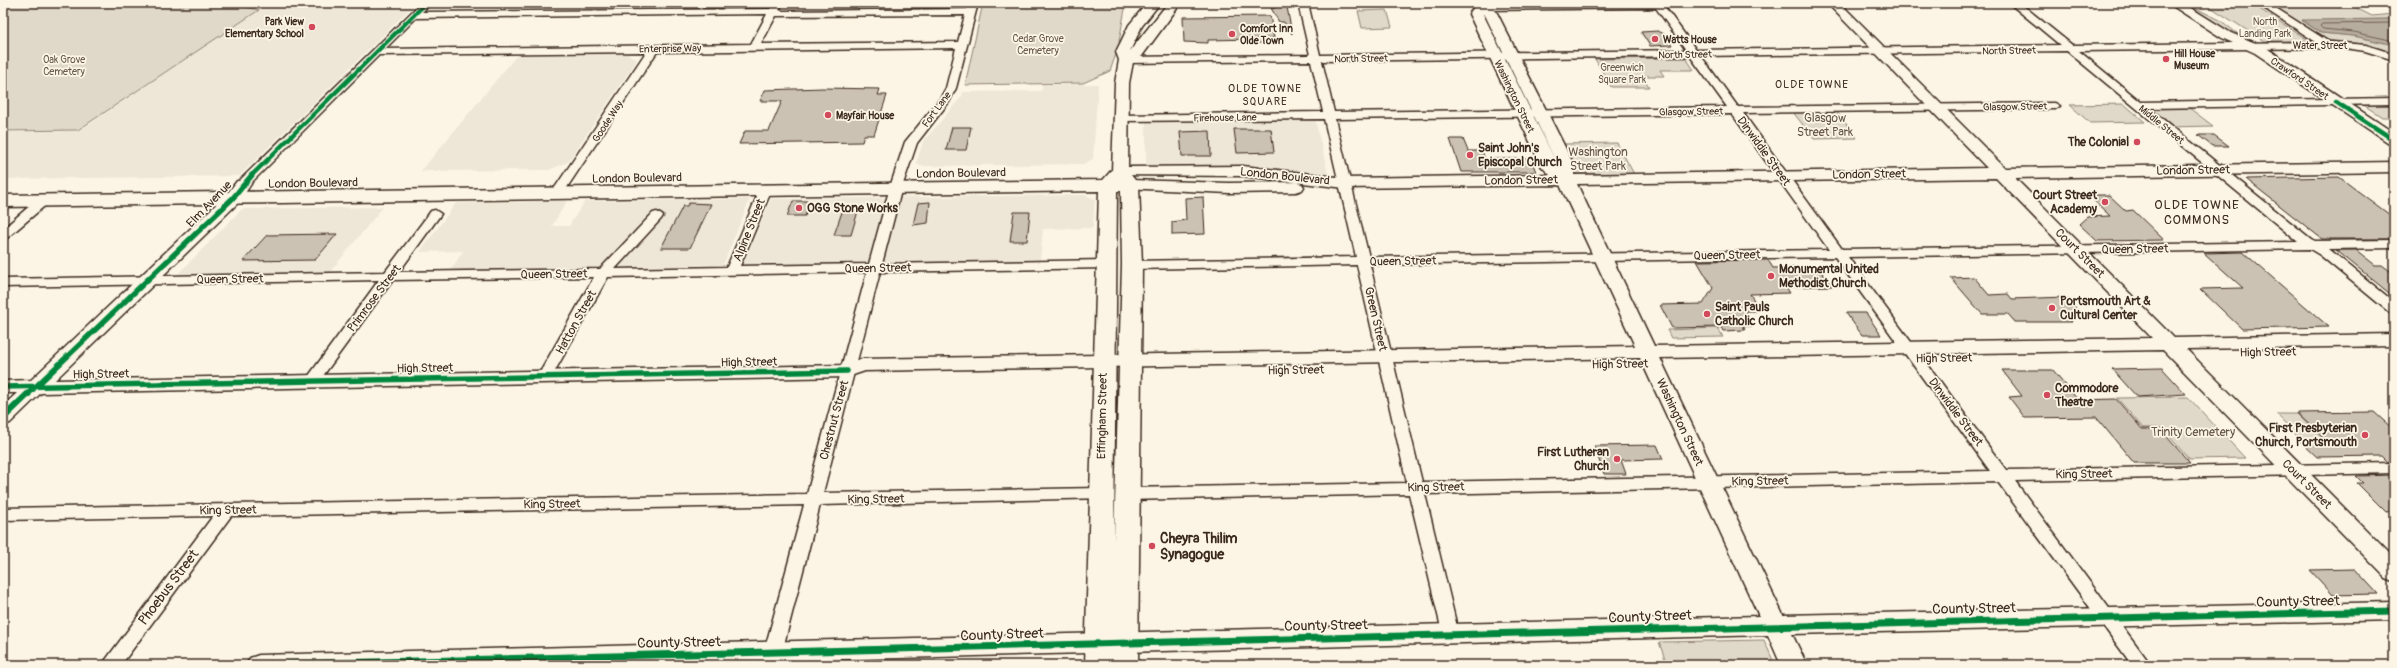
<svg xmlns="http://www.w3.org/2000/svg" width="2397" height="668" font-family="Pangolin,sans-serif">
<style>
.built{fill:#eee6d6}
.green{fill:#e0d8c8;stroke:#8e8173}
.water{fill:#b7ad9e;stroke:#85796b}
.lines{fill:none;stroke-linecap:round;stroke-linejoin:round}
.shore{stroke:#6d5e51;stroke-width:1}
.building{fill:#ccc2b3;stroke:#3b2a1e}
.street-casing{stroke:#3b2a1e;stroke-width:3}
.secondary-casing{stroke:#3b2a1e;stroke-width:3}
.primary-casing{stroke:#3b2a1e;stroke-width:3}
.street{fill:#fcf5e5;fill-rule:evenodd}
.secondary{fill:#fcf5e5;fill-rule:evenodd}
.primary{fill:#fcf5e5;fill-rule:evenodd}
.cycleway-far2-casing{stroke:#fcf5e5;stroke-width:6}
.cycleway-far1-casing{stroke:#fcf5e5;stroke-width:8}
.cycleway-casing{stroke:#fcf5e5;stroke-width:10}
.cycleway-far2{stroke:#00873e;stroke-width:4.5}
.cycleway-far1{stroke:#00873e;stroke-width:5.5}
.cycleway{stroke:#00873e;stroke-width:7}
.poi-dot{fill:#d1495b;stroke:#fcf5e5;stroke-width:1.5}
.labels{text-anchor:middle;stroke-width:3.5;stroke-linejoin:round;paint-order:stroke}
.far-poi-label{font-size:10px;font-weight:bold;fill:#3b2a1e;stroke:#fcf5e5;text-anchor:start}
.far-park-label{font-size:10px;fill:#645648;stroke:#fcf5e5}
.far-street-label{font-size:10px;fill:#3b2a1e;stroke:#fcf5e5}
.far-neighbourhood-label{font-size:11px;letter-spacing:1px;fill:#3b2a1e;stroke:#fcf5e5}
.park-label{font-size:12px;fill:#645648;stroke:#fcf5e5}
.poi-label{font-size:12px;font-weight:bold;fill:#3b2a1e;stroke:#fcf5e5;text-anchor:start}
.street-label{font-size:12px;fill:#3b2a1e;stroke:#fcf5e5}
.neighbourhood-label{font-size:13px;letter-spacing:1px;fill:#3b2a1e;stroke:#fcf5e5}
.near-poi-label{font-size:14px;font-weight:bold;fill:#3b2a1e;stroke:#fcf5e5;text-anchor:start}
.near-street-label{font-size:14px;fill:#3b2a1e;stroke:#fcf5e5}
</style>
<rect width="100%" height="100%" fill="#fcf5e5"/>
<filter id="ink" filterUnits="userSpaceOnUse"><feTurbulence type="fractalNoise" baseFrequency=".025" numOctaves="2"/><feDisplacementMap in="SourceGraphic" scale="8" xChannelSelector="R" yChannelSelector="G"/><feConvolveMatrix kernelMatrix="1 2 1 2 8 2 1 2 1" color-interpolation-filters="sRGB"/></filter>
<g filter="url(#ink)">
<path class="built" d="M226,3H416L239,176L3,179V132L79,131L258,10Z
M628,54L637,60L568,162L549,170L421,171L517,55Z
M1098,84L1093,159L1083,164L920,166L916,163L923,142L962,96L963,92L1041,91L1043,85Z
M1315,119L1328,174L1323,176L1233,165L1146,166V122Z
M1085,195L1095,199L1093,228L1043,229L1040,261L742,267L771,199Z
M750,199L723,265L450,271L463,251L420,252L456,203L567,201L552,226H569L585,201Z
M383,207L330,272L178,274L242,209Z"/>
<path class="green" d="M3,3H226L259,10L78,130L3,131Z
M983,3H1126L1119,42L1120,43L1110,71L1083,83L965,85Z
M2179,3H2185L2220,20L2247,41H2243Z
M2204,3H2250L2310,41H2264Z
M2267,3H2346L2372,16L2394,14V19L2302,21L2321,33L2354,36L2394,45V53L2362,44L2327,40Z
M1387,10L1392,27L1362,28L1358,11Z
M1686,58L1694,70H1660L1664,76H1643L1649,87H1611L1595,59Z
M2124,104L2145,122L2090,123L2070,105Z
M2362,104H2394V117H2382Z
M2188,107L2213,126L2169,127L2146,108Z
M1792,111H1836L1857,138L1814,139Z
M1617,143L1634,174H1577L1562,144Z
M1718,328L1723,337L1671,338L1667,330Z
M2188,397L2245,458L2189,459L2162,428H2143L2117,398Z
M2276,414H2297L2315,431H2331L2339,439L2302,440Z
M1764,640L1775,665H1667L1659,642Z"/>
<path class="water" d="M2394,19V45L2354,36L2321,33L2302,20Z"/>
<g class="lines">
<path class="shore" d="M2394,23L2322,24L2320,26L2323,29L2354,32L2394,41"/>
</g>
<path class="building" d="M1272,3H1284L1287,7L1292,34L1284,22H1279L1271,8H1275Z
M1270,16L1274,38H1268L1269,43H1257V39L1208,40V43L1184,42L1183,17Z
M1658,31L1664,34L1672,45L1650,46L1641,32Z
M823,88L880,89L878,95H887L874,135H864L862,142L739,144L745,131H769L782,101H760L765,90Z
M952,127H971L966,150H946Z
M1234,129H1271L1274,152L1237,153Z
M1210,131L1211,156H1182L1180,132Z
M2198,135H2214L2229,146H2212Z
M1450,139H1463L1468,151H1482L1485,159H1531L1536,172H1461Z
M2339,177L2394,218V239H2322L2246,179Z
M2088,195H2109L2126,211L2133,210L2164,240L2097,241L2079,224L2087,217L2110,216Z
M1203,197L1205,234L1172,235V222L1186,220L1185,198Z
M793,201H811L805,216H787Z
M930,202L928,223L913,225L918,203Z
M689,203L711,204L690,248H661L683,206H687Z
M858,211L851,235H834L842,212Z
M1014,212H1030L1027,241H1010Z
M337,234L315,260L243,261L267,235Z
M2336,250H2356L2375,265H2382L2390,271H2394V297Z
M2243,252L2329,327L2242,329L2200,289L2243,288L2204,253Z
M1768,260L1773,268L1818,267L1832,286L1786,287L1790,293L1750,294L1755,302H1751L1757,311H1745L1753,326H1743L1745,330L1723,331L1721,327L1672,328L1660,305L1703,304L1713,288L1697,261Z
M1974,277L1989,295L2008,294L2012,299L2065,297L2084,318H2069L2072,322H2015L2008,314H1982L1951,278Z
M1846,313H1866L1881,335H1862Z
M2162,368L2186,394L2137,397L2112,369Z
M2002,370H2053L2078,400L2116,399L2142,429H2160L2190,463H2134L2096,417L2025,418L2009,397L2022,396Z
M2374,412L2394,430V462H2387L2381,456L2317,457L2300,441L2325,440L2297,413Z
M1657,445L1663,459L1621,460L1626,474H1604L1594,446Z
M2394,475V511L2386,512L2357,483H2363L2356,476Z
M2355,569L2378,594L2333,595L2310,570Z"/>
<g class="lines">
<defs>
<path id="street" d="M421,3H431L422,12L770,9L773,3H783L779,10L783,11L967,9L968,3H978L956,88L949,102L917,143L902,187L882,264L1105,260L1112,264L1105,268L880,272L823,493L1101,488L1107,490L1109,494L1107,498L820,505L782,652L779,657L773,659L767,657L764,652L804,505L231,516L121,665H102L213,516L3,520V508L807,494L867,272L608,277L552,376L545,381L538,376L594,277L393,280L317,384L312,386L305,381L379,280L3,287V279L385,272L431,211L435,210L441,214L399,272L600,269L653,213L657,212L663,216L661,219L615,269L727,267L760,189L766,185L772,189L740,266L869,264L890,187L905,142L940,99L946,88L956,48L657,52L564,192L558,196L552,192L646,52L379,55L247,187H239L237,184L239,181ZM767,14L751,44L385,49L416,18ZM965,15L958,42L761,44L776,16Z
M1298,3H1308L1320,55L1686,50L1656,8L1481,10L1476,7L1481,4L1662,3L1696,50L2060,45L2009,3H2020L2072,45L2316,42L2256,3H2268L2329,42L2366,45L2394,54V60L2365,51L2345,48L2079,51L2141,102L2394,98V104L2149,108L2311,239L2315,241L2394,240V248L2329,249L2394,302V313L2389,312L2320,255L2310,249L1848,257L2006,470L2394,463V473L2015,481L2151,665H2132L1998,482L1425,494L1459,635L1456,640L1450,642L1444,640L1409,494L1126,500L1120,498L1118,494L1120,490L1126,488L1407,483L1357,265L1132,269L1125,265L1132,261L1356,257L1324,119L1122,121L1116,118L1122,115L1323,112L1311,61L1126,63L1121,60L1126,57L1310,55ZM2067,51L2298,242L1842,249L1743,113L2055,109L2060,106L2055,103L1738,107L1701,56ZM1690,56L1727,107L1334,112L1322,61ZM1732,114L1829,250L1369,257L1335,119ZM1835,257L1990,471L1422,482L1370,265Z
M44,196L48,197L50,200L48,203L7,238L3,239V229L40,197Z"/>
<path id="secondary" d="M1147,3H1160L1142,26L1130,51L1168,3H1181L1142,56L1133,62L1129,83L1128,167L1243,166L1345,178L1550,175L1542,167L1469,14L1474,7L1473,3H1485L1497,13L1575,167L1574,175L1987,168L1827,3H1840L2005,168L2394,162V172L2015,178L2174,338L2394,334V346L2186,349L2394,558V581L2386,578L2163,350L1660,358L1783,615L2394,602V620L1792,634L1807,665H1781L1768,635L637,665H246L250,658L259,655L1759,616L1640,358L865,371L847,377L41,393L10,423L3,425V406L17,393H3V381L31,380L227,194L237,181H249L251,184L239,202L55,380L845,365L862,359L1635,346L1560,185L1345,188L1243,176L1114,175L1112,172L1115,83L1119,60L1116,52L1129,25ZM1483,14L1485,15L1558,166L1557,164ZM1996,178L2152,338L1654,346L1577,184Z
M2168,3H2183L2231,33L2265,47L2394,133V145L2389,143L2255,53L2222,38Z
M1130,180L1229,183L1296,182L1302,184L1304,187L1302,190L1296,192L1229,193L1124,188L1122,185L1124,182Z"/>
<path id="primary" d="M1121,169L1127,170L1139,185L1142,265L1138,665H1085L1099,191L3,207V195L1103,180L1111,171ZM1117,191H1121L1122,265L1114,541Z"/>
</defs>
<use href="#street" class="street-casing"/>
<use href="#secondary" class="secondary-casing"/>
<use href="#primary" class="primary-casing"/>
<use href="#street" class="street"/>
<use href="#secondary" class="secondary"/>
<use href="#primary" class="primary"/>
<defs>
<path id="cycleway-far2" d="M2336,102L2394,140
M251,176L426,3"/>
<path id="cycleway-far1" d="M3,387L847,371
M27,395L233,198L252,175"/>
<path id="cycleway" d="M3,418L28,394
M259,665L2394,611"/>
</defs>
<use href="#cycleway-far2" class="cycleway-far2-casing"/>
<use href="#cycleway-far1" class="cycleway-far1-casing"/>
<use href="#cycleway" class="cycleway-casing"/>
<use href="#cycleway-far2" class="cycleway-far2"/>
<use href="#cycleway-far1" class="cycleway-far1"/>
<use href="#cycleway" class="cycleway"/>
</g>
</g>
<g class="poi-dot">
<circle cx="312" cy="27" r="4"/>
<circle cx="1232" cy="34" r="4"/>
<circle cx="1655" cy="39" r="4"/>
<circle cx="2166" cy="59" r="4"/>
<circle cx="828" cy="115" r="4"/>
<circle cx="2137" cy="142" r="4"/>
<circle cx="1470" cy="155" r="4"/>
<circle cx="2105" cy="202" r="4"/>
<circle cx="799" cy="208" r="4"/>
<circle cx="1771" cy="276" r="4"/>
<circle cx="2052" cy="308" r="4"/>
<circle cx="1707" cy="314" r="4"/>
<circle cx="2047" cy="395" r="4"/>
<circle cx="2365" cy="435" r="4"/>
<circle cx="1617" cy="459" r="4"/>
<circle cx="1152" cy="546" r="4"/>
</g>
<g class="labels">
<g class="far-poi-label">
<text x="304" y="25" text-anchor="end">Park View<tspan x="304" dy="12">Elementary School</tspan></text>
<text x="1240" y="32">Comfort Inn<tspan x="1240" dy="12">Olde Town</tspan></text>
<text x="1663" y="43">Watts House</text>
<text x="2174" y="57">Hill House<tspan x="2174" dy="12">Museum</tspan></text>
<text x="836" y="119">Mayfair House</text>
</g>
<g class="far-park-label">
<text x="2265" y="25">North<tspan x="2265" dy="12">Landing Park</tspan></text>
<text x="1038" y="42">Cedar Grove<tspan x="1038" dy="12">Cemetery</tspan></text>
<text x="64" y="63">Oak Grove<tspan x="64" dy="12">Cemetery</tspan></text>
<text x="1622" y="71">Greenwich<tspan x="1622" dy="12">Square Park</tspan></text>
</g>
<g class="far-street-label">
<text x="2320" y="49">Water Street</text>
<text transform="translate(670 48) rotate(-1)" y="4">Enterprise Way</text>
<text transform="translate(2009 50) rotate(-1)" y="4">North Street</text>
<text transform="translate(1685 54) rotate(-1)" y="4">North Street</text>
<text transform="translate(1361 58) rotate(-1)" y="4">North Street</text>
<text transform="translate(2300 78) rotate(34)" y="4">Crawford Street</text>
<text transform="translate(1515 96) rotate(64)" y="4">Washington Street</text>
<text transform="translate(2015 106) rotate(-1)" y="4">Glasgow Street</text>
<text transform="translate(936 109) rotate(-54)" y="4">Fort Lane</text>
<text transform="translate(1691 111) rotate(-1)" y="4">Glasgow Street</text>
<text transform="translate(1225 117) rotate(-1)" y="4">Firehouse Lane</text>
<text transform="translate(607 121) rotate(-57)" y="4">Goode Way</text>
<text transform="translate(2162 124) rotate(39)" y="4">Middle Street</text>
</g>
<g class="far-neighbourhood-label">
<text x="1812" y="88">OLDE TOWNE</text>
<text x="1265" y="92">OLDE TOWNE<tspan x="1265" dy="13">SQUARE</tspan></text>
</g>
<g class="park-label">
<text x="1825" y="122">Glasgow<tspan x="1825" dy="14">Street Park</tspan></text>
<text x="1598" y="156">Washington<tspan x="1598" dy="14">Street Park</tspan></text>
<text x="2193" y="436">Trinity Cemetery</text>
</g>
<g class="poi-label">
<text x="2129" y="146" text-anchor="end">The Colonial</text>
<text x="1478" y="152">Saint John's<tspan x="1478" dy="14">Episcopal Church</tspan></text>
<text x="2097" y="199" text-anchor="end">Court Street<tspan x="2097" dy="14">Academy</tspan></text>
<text x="807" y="212">OGG Stone Works</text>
<text x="1779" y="273">Monumental United<tspan x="1779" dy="14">Methodist Church</tspan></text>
<text x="2060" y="305">Portsmouth Art &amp;<tspan x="2060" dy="14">Cultural Center</tspan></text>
<text x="1715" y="311">Saint Pauls<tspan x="1715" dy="14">Catholic Church</tspan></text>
<text x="2055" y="392">Commodore<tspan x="2055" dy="14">Theatre</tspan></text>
<text x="2357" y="432" text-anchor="end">First Presbyterian<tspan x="2357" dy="14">Church, Portsmouth</tspan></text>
<text x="1609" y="456" text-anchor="end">First Lutheran<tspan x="1609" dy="14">Church</tspan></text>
</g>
<g class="street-label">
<text transform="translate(1764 151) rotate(54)" y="4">Dinwiddie Street</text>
<text transform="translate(2193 170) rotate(-1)" y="4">London Street</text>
<text transform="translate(961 173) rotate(-1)" y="4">London Boulevard</text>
<text transform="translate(1869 174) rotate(-1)" y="4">London Street</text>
<text transform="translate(1285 176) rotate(6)" y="4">London Boulevard</text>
<text transform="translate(637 178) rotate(-1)" y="4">London Boulevard</text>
<text transform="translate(1521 180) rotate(-1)" y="4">London Street</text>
<text transform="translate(313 183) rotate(-1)" y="4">London Boulevard</text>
<text transform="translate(209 204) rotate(-46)" y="4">Elm Avenue</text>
<text transform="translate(749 230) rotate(-68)" y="4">Alpine Street</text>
<text transform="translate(2135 249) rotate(-1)" y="4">Queen Street</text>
<text transform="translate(2080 253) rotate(45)" y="4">Court Street</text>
<text transform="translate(1727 255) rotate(-1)" y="4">Queen Street</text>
<text transform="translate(1403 261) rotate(-1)" y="4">Queen Street</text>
<text transform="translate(878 268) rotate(-1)" y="4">Queen Street</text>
<text transform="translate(554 274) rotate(-1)" y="4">Queen Street</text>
<text transform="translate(230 279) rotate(-1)" y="4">Queen Street</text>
<text transform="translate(374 298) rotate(-53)" y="4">Primrose Street</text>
<text transform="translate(1376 319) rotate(77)" y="4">Green Street</text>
<text transform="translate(576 322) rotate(-61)" y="4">Hatton Street</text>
<text transform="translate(2268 352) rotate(-1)" y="4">High Street</text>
<text transform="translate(1944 358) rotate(-1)" y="4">High Street</text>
<text transform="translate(749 362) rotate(-1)" y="4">High Street</text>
<text transform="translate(1620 364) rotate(-1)" y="4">High Street</text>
<text transform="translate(425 368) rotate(-1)" y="4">High Street</text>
<text transform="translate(1296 370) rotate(-1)" y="4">High Street</text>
<text transform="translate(101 374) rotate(-1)" y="4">High Street</text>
<text transform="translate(1956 412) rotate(53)" y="4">Dinwiddie Street</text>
<text transform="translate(1102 416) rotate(-89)" y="4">Effingham Street</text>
<text transform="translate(834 420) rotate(-75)" y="4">Chestnut Street</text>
<text transform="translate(1680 422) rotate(65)" y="4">Washington Street</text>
<text transform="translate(2084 474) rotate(-1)" y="4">King Street</text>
<text transform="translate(1760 481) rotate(-1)" y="4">King Street</text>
<text transform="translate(2307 484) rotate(45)" y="4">Court Street</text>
<text transform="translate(1436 487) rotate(-1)" y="4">King Street</text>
<text transform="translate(876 499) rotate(-1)" y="4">King Street</text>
<text transform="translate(552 504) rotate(-1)" y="4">King Street</text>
<text transform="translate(228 510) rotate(-1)" y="4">King Street</text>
</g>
<g class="neighbourhood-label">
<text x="2197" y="209">OLDE TOWNE<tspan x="2197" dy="15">COMMONS</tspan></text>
</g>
<g class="near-poi-label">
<text x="1160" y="543">Cheyra Thilim<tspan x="1160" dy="16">Synagogue</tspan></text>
</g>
<g class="near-street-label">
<text transform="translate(168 587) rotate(-53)" y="5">Phoebus Street</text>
<text transform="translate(2298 601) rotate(-1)" y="5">County Street</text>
<text transform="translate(1974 608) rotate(-1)" y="5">County Street</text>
<text transform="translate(1650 616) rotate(-2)" y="5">County Street</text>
<text transform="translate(1326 625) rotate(-1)" y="5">County Street</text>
<text transform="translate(1002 634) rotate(-2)" y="5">County Street</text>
<text transform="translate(679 642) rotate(-1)" y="5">County Street</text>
</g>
</g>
<rect width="2397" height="668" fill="none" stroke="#fcf5e5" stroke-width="16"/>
<rect x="8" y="8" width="2381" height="652" fill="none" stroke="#3b2a1e" stroke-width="1.5" filter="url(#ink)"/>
</svg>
